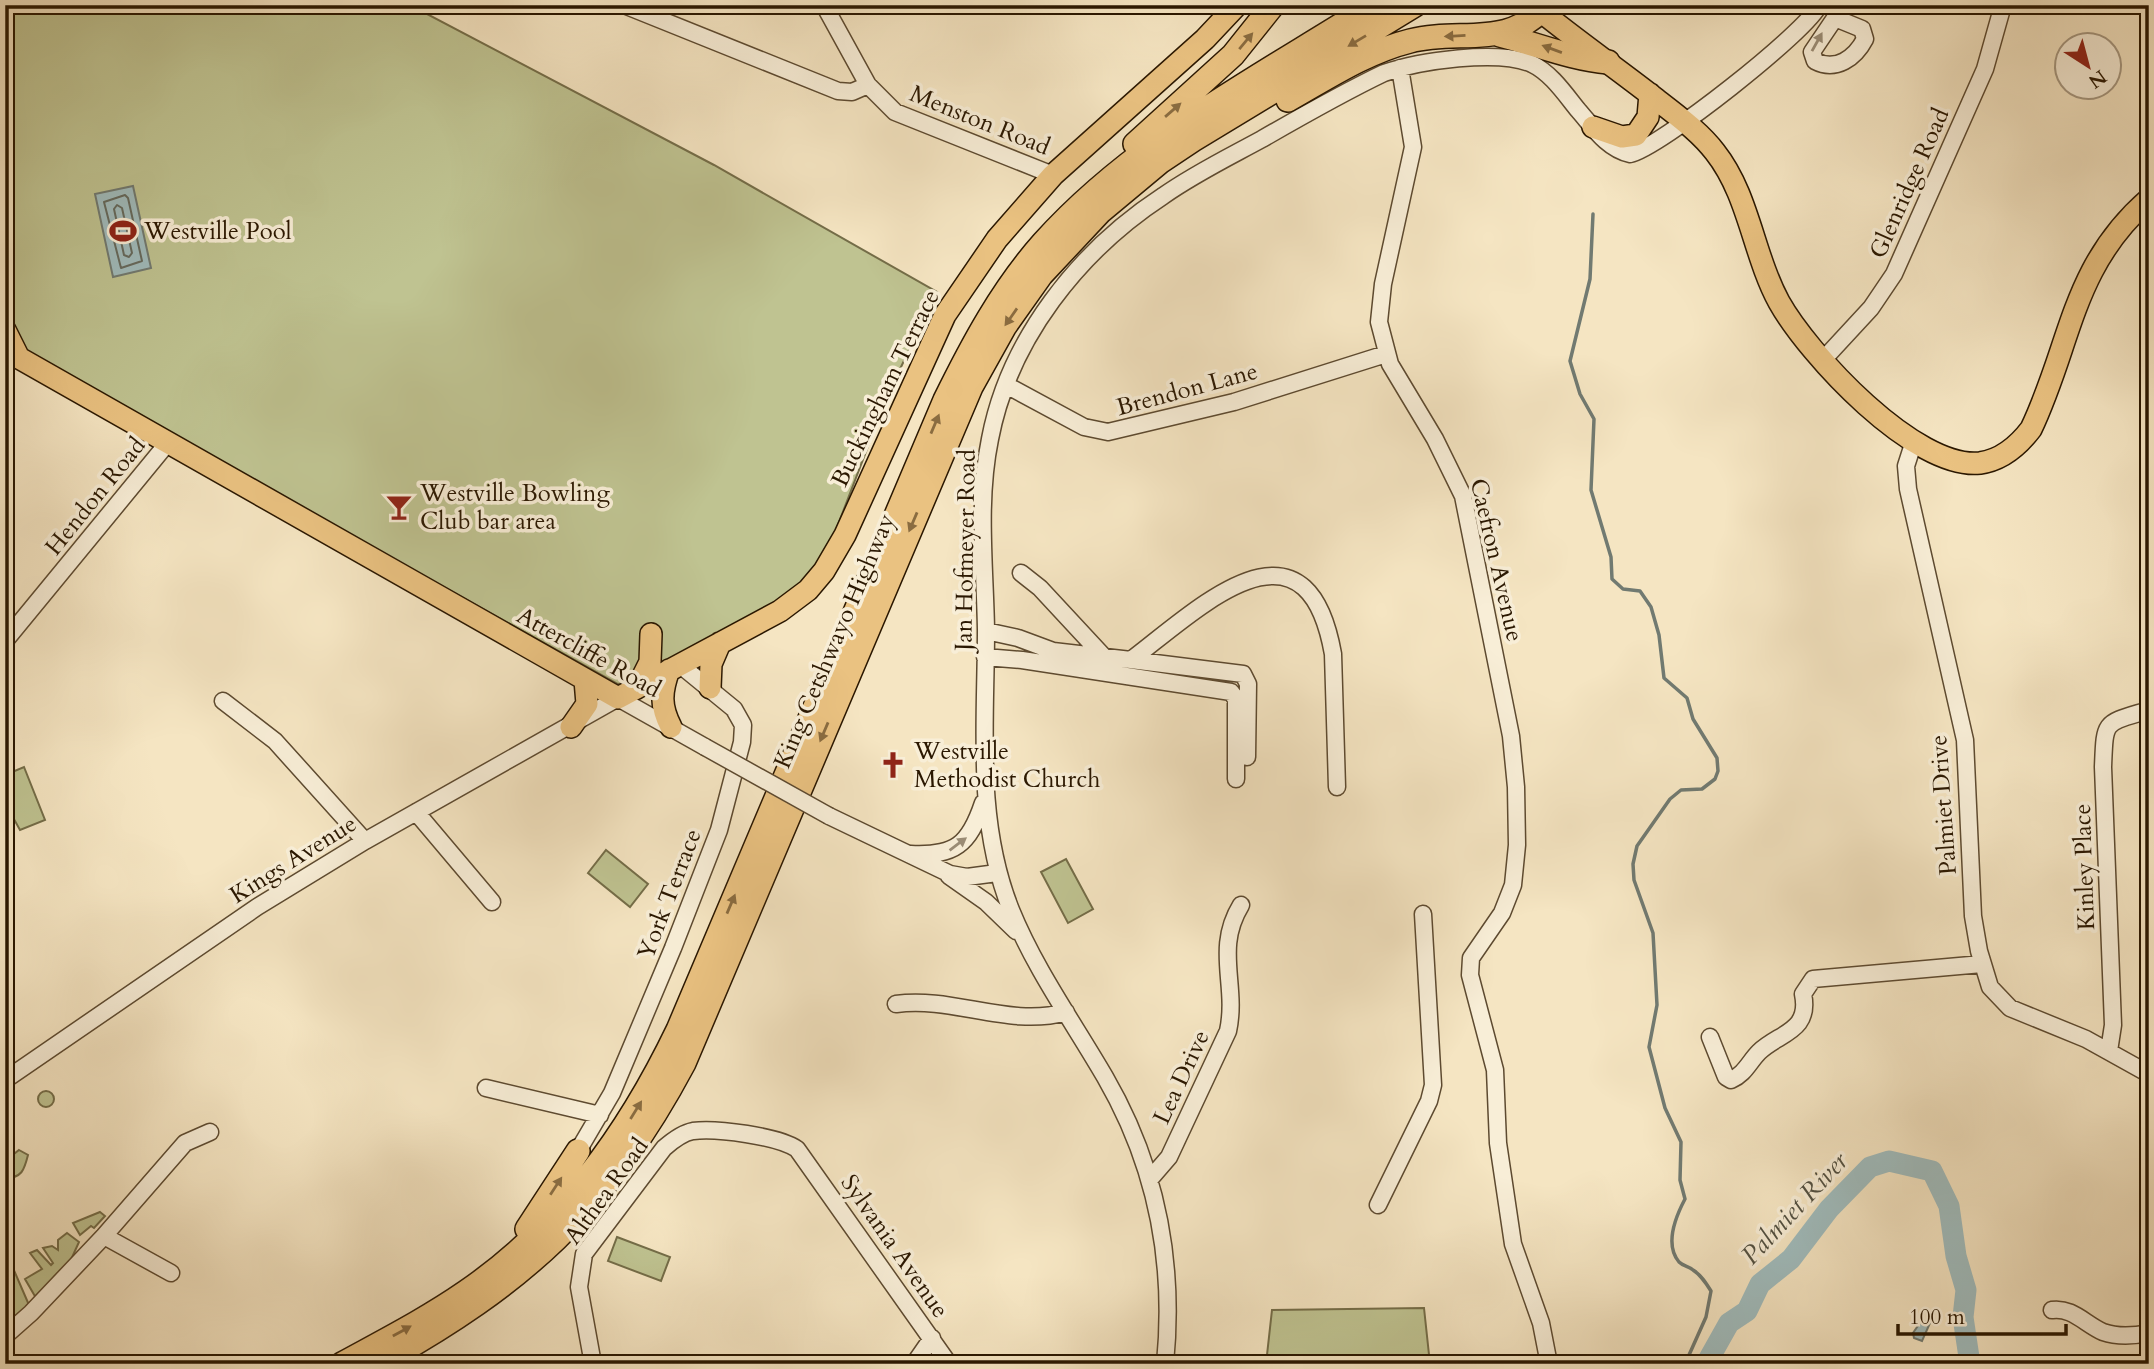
<svg xmlns="http://www.w3.org/2000/svg" width="2154" height="1369" font-family="Cardo,serif">
<style>
.green{fill:#bfc391;stroke:#746d48;stroke-width:2}
.water{fill:#a0bcbd;stroke:#717a71;stroke-width:2}
.lines{fill:none;stroke-linecap:round;stroke-linejoin:round}
.shore{stroke:#656a5e;stroke-width:2}
.stream{stroke:#717a71;stroke-width:3.5}
.river{stroke:#a0bcbd;stroke-width:21}
.minor-casing{stroke:#5d4a30;stroke-width:19}
.major-casing{stroke:#2a1700;stroke-width:24}
.highway-casing{stroke:#2a1700;stroke-width:26}
.minor{stroke:#f8eed7;stroke-width:16}
.major{stroke:#eac281;stroke-width:21}
.highway{stroke:#eac281;stroke-width:23}
.minor-bridge-casing{stroke:#5d4a30;stroke-width:19;stroke-linecap:butt}
.minor-bridge{stroke:#f8eed7;stroke-width:16}
.oneway{fill:#8a6c40}
.oneway2{fill:#9b8d76}
.labels{text-anchor:middle;stroke-width:7;stroke-linejoin:round;paint-order:stroke}
.street-label{font-size:24px;fill:#2a1700;stroke:#f8eed7}
.poi-label{font-size:24px;fill:#2a1700;stroke:#f8eed7;text-anchor:start}
.water-label{font-size:26px;font-style:italic;fill:#535142;stroke:#f8eed7}
</style>
<rect width="100%" height="100%" fill="#f5e5c2"/>
<filter id="stains"><feTurbulence type="fractalNoise" baseFrequency=".00286" numOctaves="4"/><feColorMatrix values="0 0 0 0 .2 0 0 0 0 .09 0 0 0 0 .02 0 0 0 .5 -.17"/></filter>
<radialGradient id="worn" r=".72"><stop offset=".6" stop-color="#630" stop-opacity="0"/><stop offset="1" stop-color="#630" stop-opacity=".3"/></radialGradient>
<path class="green" d="M5,5H410L714,165L937,292L889,392L834,535L816,568L793,593L629,682L618,684L30,357L5,340Z
M24,767L45,820L20,830L5,803V775Z
M606,850L648,884L630,907L588,873Z
M1066,859L1093,909L1068,923L1041,872Z
M38 1099a8 8 0 1 1 16 0a8 8 0 1 1-16 0Z
M19,1150L28,1155C24,1171 22,1177 5,1179V1161Z
M100,1212L105,1216L94,1228L91,1226L80,1235L73,1223Z
M67,1233L79,1242L64,1275L36,1298L25,1279L42,1269L30,1253L37,1250L51,1265L53,1263L43,1248L52,1246L58,1250V1240Z
M617,1237L670,1257L661,1281L608,1261Z
M13,1268L29,1305L25,1312L5,1322V1304L9,1299L5,1273Z
M1424,1308L1430,1364H1266L1272,1310Z"/>
<path class="water" d="M133,186L151,268L113,277L95,194Z
M1922,1320L1930,1323L1922,1341L1914,1338L1913,1333Z"/>
<g class="lines">
<path class="shore" d="M125,195L128,198L142,261L121,268L104,202Z
M117,205L122,208L132,253L129,257L124,255L114,209Z"/>
<path class="stream" d="M1593,214L1590,279L1570,361L1580,394L1594,419L1591,490L1611,557L1612,579L1623,589L1640,591L1651,607L1659,635L1664,678L1687,698L1693,719L1717,758L1718,771L1715,779L1702,789L1681,790L1670,799L1637,846L1633,864L1634,880L1653,933L1657,1005L1649,1047L1665,1108L1681,1142L1680,1180L1685,1199C1676,1216 1664,1244 1679,1262C1683,1266 1688,1266 1693,1270C1701,1275 1706,1283 1711,1291L1706,1317L1685,1364"/>
<path class="river" d="M1706,1364L1729,1323L1747,1311L1760,1284L1791,1259L1829,1209L1870,1167L1889,1161L1932,1171L1949,1206L1956,1256L1966,1290L1963,1317L1970,1364"/>
<defs>
<path id="minor" d="M624,5L838,91L852,92L868,85L895,112L1053,175
M824,5L868,85
M1835,18L1862,29L1865,39C1855,58 1836,72 1815,61L1812,52L1835,18L1837,5
M1400,68L1413,147L1383,284L1379,322L1390,364L1435,439L1463,496L1511,736L1516,787L1517,845L1513,885L1502,913L1471,958L1470,975L1495,1070L1498,1143L1513,1244L1541,1323L1549,1364
M1822,361L1871,308L1894,274L1985,69L2003,5
M1006,385L1084,427L1108,432L1234,402L1386,354
M1914,441L1906,466L1908,489L1965,740L1973,916L1979,951L1990,987L2010,1008L2086,1039L2149,1074
M1021,573L1040,588L1105,658
M986,631L1018,638L1053,651L1131,660C1197,610 1306,502 1333,654L1337,787
M5,641L166,445
M985,657L1022,660L1231,692L1236,699V779
M1131,660L1243,674L1248,684L1247,757
M223,701L275,741L365,841
M416,812L492,902
M829,816L950,874L967,877L997,873
M911,854C955,856 969,845 983,803
M949,876L986,902L1016,931
M896,1004C953,996 1010,1028 1066,1012
M1710,1037L1726,1077L1731,1080C1745,1074 1749,1062 1759,1052C1778,1033 1811,1032 1803,994L1813,979L1982,964
M2109,1051L2113,1025L2103,767C2105,719 2103,724 2149,710
M5,1080L257,907L365,841L618,698L705,747
M486,1088L600,1115
M578,1151L612,1093L673,948L719,830L742,742L743,725L734,709L679,664
M1150,1179L1169,1157L1228,1031C1238,985 1214,949 1241,905
M1378,1205L1429,1101L1433,1085L1423,914
M104,1236L171,1273
M2052,1310C2072,1307 2085,1324 2103,1332C2117,1337 2134,1336 2149,1333
M5,1336L31,1313L104,1236L185,1143L210,1132
M593,1364L579,1287L584,1254L664,1148C672,1141 682,1133 693,1131C716,1128 778,1136 797,1149L949,1364
M914,1364L932,1338
M1165,1364C1175,1263 1156,1165 1105,1077C1073,1022 1035,969 1011,910C975,820 986,725 986,630C985,567 977,502 990,439C1009,339 1079,251 1163,196C1194,174 1229,157 1262,139C1302,116 1342,93 1384,73C1419,61 1498,49 1532,64C1551,73 1565,94 1578,110C1593,127 1607,149 1630,154C1658,149 1809,30 1819,5"/>
<path id="major" d="M1533,5C1573,38 1615,67 1656,99C1676,115 1699,131 1715,152C1749,195 1753,254 1779,302C1808,354 1915,470 1980,463C2002,460 2018,446 2031,429C2072,343 2071,267 2149,199
M1593,127L1622,137L1636,135L1648,117L1650,94
M5,330L19,358
M5,350L618,698L780,611L808,590L824,571L845,535L945,315L997,239L1053,175L1205,39L1237,5
M669,670C661,692 660,706 671,727
M637,688L650,662L651,634
M710,688L711,664L720,643
M571,727L587,704L585,680"/>
<path id="highway" d="M1500,35C1536,44 1571,59 1608,62
M1288,100C1327,78 1366,52 1410,41C1459,28 1509,50 1546,5
M1135,144L1233,55L1273,5
M527,1229L578,1151
M342,1364C384,1341 427,1319 466,1292C562,1226 628,1134 678,1030L945,400C972,345 1002,289 1043,243C1133,142 1260,77 1373,5
M379,1364C523,1284 606,1210 684,1063L971,387L1005,326L1041,275L1100,212L1160,162L1193,140L1415,5"/>
</defs>
<use href="#minor" class="minor-casing"/>
<use href="#major" class="major-casing"/>
<use href="#highway" class="highway-casing"/>
<use href="#minor" class="minor"/>
<use href="#major" class="major"/>
<use href="#highway" class="highway"/>
<defs>
<path id="minor-bridge" d="M705,747L829,816"/>
</defs>
<use href="#minor-bridge" class="minor-bridge-casing"/>
<use href="#minor-bridge" class="minor-bridge"/>
</g>
<defs><path id="oneway-solid" d="M-6-.8H1V-3.2L6.5 0L1 3.2V.8H-6Z" transform="scale(1.75)"/></defs>
<g class="oneway">
<use href="#oneway-solid" transform="translate(1455 36) rotate(177)"/>
<use href="#oneway-solid" transform="translate(1246 41) rotate(-50)"/>
<use href="#oneway-solid" transform="translate(1357 41) rotate(149)"/>
<use href="#oneway-solid" transform="translate(1552 49) rotate(-160)"/>
<use href="#oneway-solid" transform="translate(1173 110) rotate(-41)"/>
<use href="#oneway-solid" transform="translate(1011 317) rotate(125)"/>
<use href="#oneway-solid" transform="translate(935 424) rotate(-67)"/>
<use href="#oneway-solid" transform="translate(913 522) rotate(113)"/>
<use href="#oneway-solid" transform="translate(824 732) rotate(113)"/>
<use href="#oneway-solid" transform="translate(731 904) rotate(-67)"/>
<use href="#oneway-solid" transform="translate(636 1110) rotate(-58)"/>
<use href="#oneway-solid" transform="translate(556 1186) rotate(-57)"/>
<use href="#oneway-solid" transform="translate(402 1331) rotate(-29)"/>
</g>
<g class="oneway2">
<use href="#oneway-solid" transform="translate(1817 42) rotate(-61)"/>
<use href="#oneway-solid" transform="translate(958 844) rotate(-37)"/>
</g>
<defs>
<symbol id="stadium-bare" viewBox="-9 -9 18 18"><path d="M0-5a6.5 5 0 1 0 0 10a6.5 5 0 1 0 0-10ZM-3.5-1.8h7v3.6h-7Z" fill="#8f2418" stroke="#f8eed7" stroke-width="2.5" paint-order="stroke"/></symbol>
<symbol id="bar-bare" viewBox="-9 -9 18 18"><path d="M-6-5H6L.8 .8V4.5H3.5V6h-7V4.5H-.8V.8Z" fill="#8f2418" stroke="#f8eed7" stroke-width="2.5" paint-order="stroke"/></symbol>
<symbol id="church-bare" viewBox="-9 -9 18 18"><path d="M-1.2-6h2.4v3.5h3.3v2.4h-3.3V6h-2.4V-.1h-3.3v-2.4h3.3Z" fill="#8f2418" stroke="#f8eed7" stroke-width="2.5" paint-order="stroke"/></symbol>
</defs>
<g fill-rule="evenodd">
<use href="#stadium-bare" x="104" y="212" width="38" height="38"/>
<use href="#bar-bare" x="380" y="488" width="38" height="38"/>
<use href="#church-bare" x="874" y="746" width="38" height="38"/>
</g>
<g class="labels">
<g class="street-label">
<text transform="translate(980 120) rotate(22)" y="8">Menston Road</text>
<text transform="translate(1909 183) rotate(-66)" y="8">Glenridge Road</text>
<text transform="translate(885 388) rotate(-64)" y="8">Buckingham Terrace</text>
<text transform="translate(1187 389) rotate(-15)" y="8">Brendon Lane</text>
<text transform="translate(95 496) rotate(-51)" y="8">Hendon Road</text>
<text transform="translate(965 550) rotate(-89)" y="8">Jan Hofmeyer Road</text>
<text transform="translate(1497 560) rotate(77)" y="8">Caefron Avenue</text>
<text transform="translate(834 641) rotate(-67)" y="8">King Cetshwayo Highway</text>
<text transform="translate(589 652) rotate(29)" y="8">Attercliffe Road</text>
<text transform="translate(1943 805) rotate(-94)" y="8">Palmiet Drive</text>
<text transform="translate(293 859) rotate(-32)" y="8">Kings Avenue</text>
<text transform="translate(2084 867) rotate(-92)" y="8">Kinley Place</text>
<text transform="translate(669 894) rotate(-69)" y="8">York Terrace</text>
<text transform="translate(1181 1077) rotate(-65)" y="8">Lea Drive</text>
<text transform="translate(606 1191) rotate(-54)" y="8">Althea Road</text>
<text transform="translate(895 1246) rotate(55)" y="8">Sylvania Avenue</text>
</g>
<g class="poi-label">
<text x="144" y="239">Westville Pool</text>
<text x="420" y="501">Westville Bowling<tspan x="420" dy="28">Club bar area</tspan></text>
<text x="914" y="759">Westville<tspan x="914" dy="28">Methodist Church</tspan></text>
</g>
<g class="water-label">
<text transform="translate(1794 1208) rotate(-47)" y="9">Palmiet River</text>
</g>
</g>
<rect width="2154" height="1369" fill="none" stroke="#f5e5c2" stroke-width="28"/>
<rect x="7" y="7" width="2140" height="1355" fill="none" stroke="#2a1700" stroke-width="3.5"/>
<rect x="14" y="14" width="2126" height="1341" fill="none" stroke="#2a1700" stroke-width="2"/>
<g transform="translate(2088 66) rotate(144)"><circle r="33" fill="#f8eed7" stroke="#a69881" stroke-width="2"/>
<path d="M0-5L12 26L0 18L-12 26Z" fill="#8f2418"/>
<text y="-10" font-size="19" font-weight="bold" text-anchor="middle" fill="#2a1700">N</text>
</g>
<path d="M1898 1324v10h168v-10" fill="none" stroke="#2a1700" stroke-width="3.5"/>
<text x="1909" y="1324" font-size="21" fill="#2a1700" stroke="#f8eed7" stroke-width="5" paint-order="stroke">100 m</text>
<rect width="100%" height="100%" filter="url(#stains)"/>
<rect width="100%" height="100%" fill="url(#worn)"/>
</svg>
